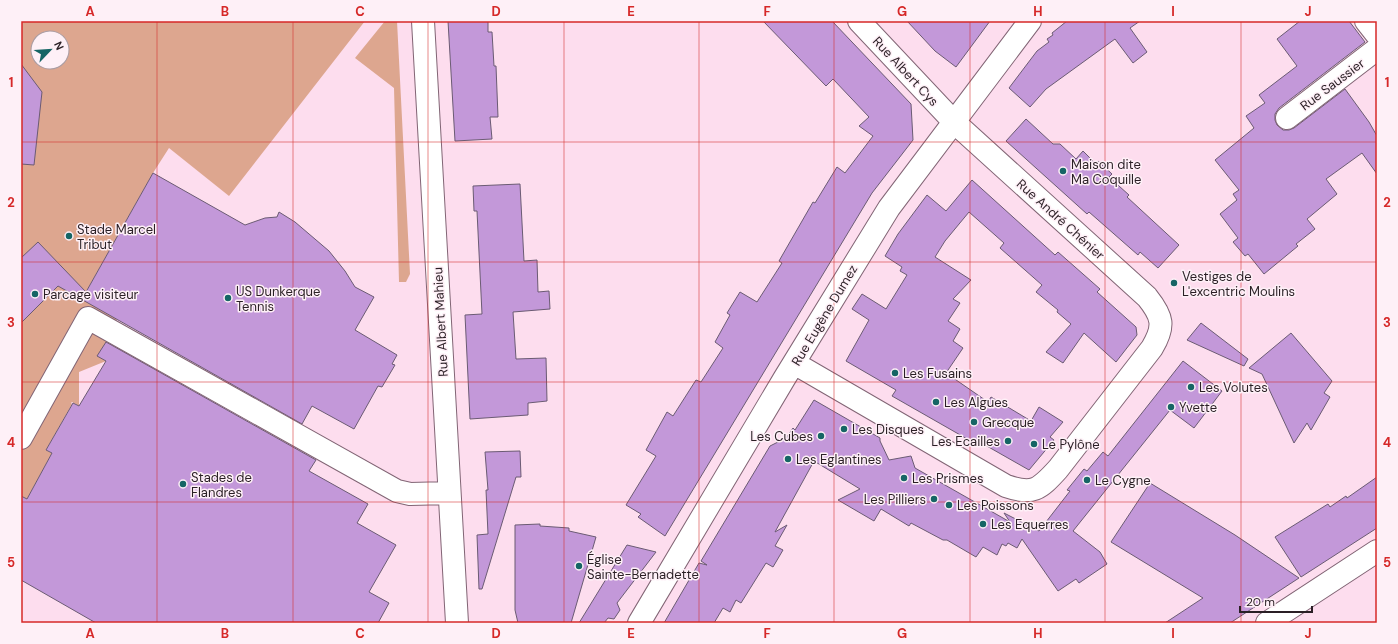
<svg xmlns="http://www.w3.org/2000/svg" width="1398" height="644" font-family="'DM Sans',sans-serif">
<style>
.green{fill:#dda68f;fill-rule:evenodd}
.building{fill:#c398d9;stroke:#6b5b73}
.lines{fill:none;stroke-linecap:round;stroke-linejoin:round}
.minor-casing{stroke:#826575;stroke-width:24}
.minor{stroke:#fff;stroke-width:22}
.grid{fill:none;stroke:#d62828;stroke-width:1;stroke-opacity:0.55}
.poi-dot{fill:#166565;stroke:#fef0f7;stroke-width:1.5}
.labels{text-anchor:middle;stroke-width:3;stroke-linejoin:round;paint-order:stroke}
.street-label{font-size:13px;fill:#2a1f25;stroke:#fef0f7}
.poi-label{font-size:13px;fill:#2a1f25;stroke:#fef0f7;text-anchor:start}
.neatline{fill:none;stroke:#d62828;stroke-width:1.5}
.grid-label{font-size:13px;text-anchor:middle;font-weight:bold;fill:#d62828}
</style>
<rect width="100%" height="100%" fill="#fdddee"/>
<path class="green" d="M21,21H365L229,196L169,148L153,173L82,299L117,319L107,339L108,341L99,355L106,361L79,372V406L72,402L71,403L72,404L46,450L52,453L27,499L21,496ZM38,38H62V62H38Z
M385,21H397L410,274L406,282H399L394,88L355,58Z"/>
<path class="building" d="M448,21H488V32H492L494,66H496L498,117H490L492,139L455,141Z
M763,21H832L911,104L913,140L872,193L665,536L638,517L641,514L626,505L656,456L646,450L667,412L673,416L696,380L701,382L723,348L715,342L730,315L727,313L740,292L757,302L782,263L779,261L813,202L815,203L837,167L845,173L873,136L859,126L869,117L833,79L826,86Z
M907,21H990L956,67L935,51Z
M1067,21H1140L1130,28L1147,52L1133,63L1115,39L1046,89L1030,107L1009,88L1037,51L1049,42L1047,39L1053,35L1052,33Z
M1300,21H1349L1365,42L1279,108L1275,114V120L1277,125L1283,130H1289L1294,128L1345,89L1369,122L1377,136V174L1362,153L1326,179L1337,194L1307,219L1315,229L1296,244L1298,246L1264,274L1248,254L1245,256L1233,242L1238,238L1220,214L1237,200L1233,194L1239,190L1215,160L1254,128L1246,116L1265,103L1259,95L1297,66L1277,39Z
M21,64L42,92L34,165L21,164Z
M1026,119L1053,144H1060L1076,159L1083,151L1096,164L1098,161L1112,174L1109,177L1129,195L1127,197L1179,245L1158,268L1140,252L1138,255L1089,212L1087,214L1006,141Z
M153,173L245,225L265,218L277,217L279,212L295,222L329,251L345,271L355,287L374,297L355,330L397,355L392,364L395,365L382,387L378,386L354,429L312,406L302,424L58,286L21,323V258L38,242L86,292Z
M972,180L1055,255L1058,252L1100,289L1097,292L1136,327L1137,335L1116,362L1084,333L1063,363L1046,352L1071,324L1057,312L1058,310L1036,292L1042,285L1000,248L1004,243L969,212L945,241L935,257L971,280L953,299L960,303L948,321L960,329L953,341L963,348L946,373L988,402L991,397L1031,421L1039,407L1063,422L1050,437L1054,440L1029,470L978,441L976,444L892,396L896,390L846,361L869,320L852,309L862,294L886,309L907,275L900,271L902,267L885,256L898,234L927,195L946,211Z
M520,184L524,261L537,260L538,292L549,291L550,309L513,312L516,359L546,358L547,401L528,403V415L470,419L465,315L482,314L477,211H474L473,186Z
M1201,323L1248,359L1244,366L1187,340Z
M1291,333L1332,381L1324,393L1330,397L1311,430L1307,423L1294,443L1262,374L1249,368Z
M106,342L316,460L309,471L368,504L357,523L396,545L369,592L389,603L378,623H96L21,580V496L27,499L52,453L46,450L73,403L79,406L106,361L97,356Z
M1183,361L1222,391L1194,428L1170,410L1073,531L1100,552L1107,564L1079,583L1076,579L1058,591L1022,539L1017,548L1008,543L1006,546L1002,544L997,555L983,547L976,557L947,540H943L911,523L909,526L881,509L874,521L838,500L860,489L814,461L775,532L787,525L775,546L783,550L773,567L766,563L741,603L736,600L730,612L723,608L714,623H664L699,563L707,565L701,561L770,446L786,438L793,428L795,430L814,400L880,438V441L889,460L911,456L915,468L1010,522L1004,513L1039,531L1070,491L1067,490L1084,469L1087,471L1103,452L1108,456Z
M520,451L521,477H516L482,589H479L477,535L488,534L486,490H488L485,452Z
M1377,477V528L1301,577L1275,537L1328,504L1330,507L1346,496L1347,498Z
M1150,483L1235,535L1299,578L1230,623H1165L1203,598L1111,542Z
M540,524V526L569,528V531L596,537L571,623H518L515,610V525Z
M627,545L656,552L617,603L620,610L614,619L608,618L604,623H579Z"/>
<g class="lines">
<defs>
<path id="minor" d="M423,21L457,623
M1366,21L1377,35
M1287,118L1377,49
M794,363L1006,486C1033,495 1039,490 1058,469L1152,348C1165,326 1163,317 1147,297L954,122L859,21
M21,438L88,318L397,491L410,494L449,493
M639,623L784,379L889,208L1030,21
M1267,623L1377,551"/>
</defs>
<use href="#minor" class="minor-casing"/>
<use href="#minor" class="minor"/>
</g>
<path class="grid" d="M157,21V623M293,21V623M428,21V623M564,21V623M699,21V623M834,21V623M970,21V623M1105,21V623M1241,21V623M21,142H1377M21,262H1377M21,382H1377M21,502H1377"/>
<g class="poi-dot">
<circle cx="1063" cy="171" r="4"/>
<circle cx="69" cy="236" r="4"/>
<circle cx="1174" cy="283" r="4"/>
<circle cx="35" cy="294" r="4"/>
<circle cx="228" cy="298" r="4"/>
<circle cx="895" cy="373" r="4"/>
<circle cx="1191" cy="387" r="4"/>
<circle cx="936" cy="402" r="4"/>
<circle cx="1171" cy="407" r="4"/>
<circle cx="974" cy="422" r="4"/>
<circle cx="844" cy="429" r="4"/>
<circle cx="821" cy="436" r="4"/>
<circle cx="1008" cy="441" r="4"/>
<circle cx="1034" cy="444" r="4"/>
<circle cx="788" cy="459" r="4"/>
<circle cx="904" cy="478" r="4"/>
<circle cx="1087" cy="480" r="4"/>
<circle cx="183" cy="484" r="4"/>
<circle cx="934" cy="499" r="4"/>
<circle cx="949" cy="505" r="4"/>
<circle cx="983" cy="524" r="4"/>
<circle cx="579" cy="566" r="4"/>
</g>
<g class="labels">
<g class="street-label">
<text transform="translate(906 71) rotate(47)" y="5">Rue Albert Cys</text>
<text transform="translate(1332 84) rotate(-37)" y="5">Rue Saussier</text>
<text transform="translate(1061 219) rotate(42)" y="5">Rue André Chénier</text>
<text transform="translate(824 315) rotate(-59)" y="5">Rue Eugène Dumez</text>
<text transform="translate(440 322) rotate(-93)" y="5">Rue Albert Mahieu</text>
</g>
<g class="poi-label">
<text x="1071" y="169">Maison dite<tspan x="1071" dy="15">Ma Coquille</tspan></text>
<text x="77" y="234">Stade Marcel<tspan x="77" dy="15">Tribut</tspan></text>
<text x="1182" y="281">Vestiges de<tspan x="1182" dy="15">L'excentric Moulins</tspan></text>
<text x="236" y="296">US Dunkerque<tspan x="236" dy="15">Tennis</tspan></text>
<text x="43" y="299">Parcage visiteur</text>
<text x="903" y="378">Les Fusains</text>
<text x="1199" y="392">Les Volutes</text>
<text x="944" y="407">Les Algues</text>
<text x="1179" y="412">Yvette</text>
<text x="982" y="427">Grecque</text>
<text x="852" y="434">Les Disques</text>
<text x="813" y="441" text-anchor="end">Les Cubes</text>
<text x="1000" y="446" text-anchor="end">Les Ecailles</text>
<text x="1042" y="449">Le Pylône</text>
<text x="796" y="464">Les Eglantines</text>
<text x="191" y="482">Stades de<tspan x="191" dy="15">Flandres</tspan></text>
<text x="912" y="483">Les Prismes</text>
<text x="1095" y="485">Le Cygne</text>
<text x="926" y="504" text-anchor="end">Les Pilliers</text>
<text x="957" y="510">Les Poissons</text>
<text x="991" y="529">Les Equerres</text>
<text x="587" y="564">Église<tspan x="587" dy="15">Sainte-Bernadette</tspan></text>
</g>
</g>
<rect width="1398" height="644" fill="none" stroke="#fef0f7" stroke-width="44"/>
<g transform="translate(50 50) rotate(65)"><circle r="19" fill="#fef0f7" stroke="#a99ca3"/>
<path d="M0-3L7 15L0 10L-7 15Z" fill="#166565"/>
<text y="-6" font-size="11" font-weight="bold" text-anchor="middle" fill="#2a1f25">N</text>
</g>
<path d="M1240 606v6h72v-6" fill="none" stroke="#2a1f25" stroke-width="2"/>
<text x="1246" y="606" font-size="12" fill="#2a1f25" stroke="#fef0f7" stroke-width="3" paint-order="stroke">20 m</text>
<rect x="22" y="22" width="1354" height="600" class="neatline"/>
<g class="grid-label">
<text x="90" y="16">A</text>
<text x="225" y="16">B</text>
<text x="360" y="16">C</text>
<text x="496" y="16">D</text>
<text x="631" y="16">E</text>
<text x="767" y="16">F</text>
<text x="902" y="16">G</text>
<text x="1038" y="16">H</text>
<text x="1173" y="16">I</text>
<text x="1308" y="16">J</text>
<text x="11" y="87">1</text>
<text x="1387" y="87">1</text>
<text x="11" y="207">2</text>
<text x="1387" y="207">2</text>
<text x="11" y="327">3</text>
<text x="1387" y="327">3</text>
<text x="11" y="447">4</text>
<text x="1387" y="447">4</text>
<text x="11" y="567">5</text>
<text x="1387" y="567">5</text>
<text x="90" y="638">A</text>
<text x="225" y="638">B</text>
<text x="360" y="638">C</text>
<text x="496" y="638">D</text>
<text x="631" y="638">E</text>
<text x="767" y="638">F</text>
<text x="902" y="638">G</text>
<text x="1038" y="638">H</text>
<text x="1173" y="638">I</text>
<text x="1308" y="638">J</text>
</g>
</svg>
